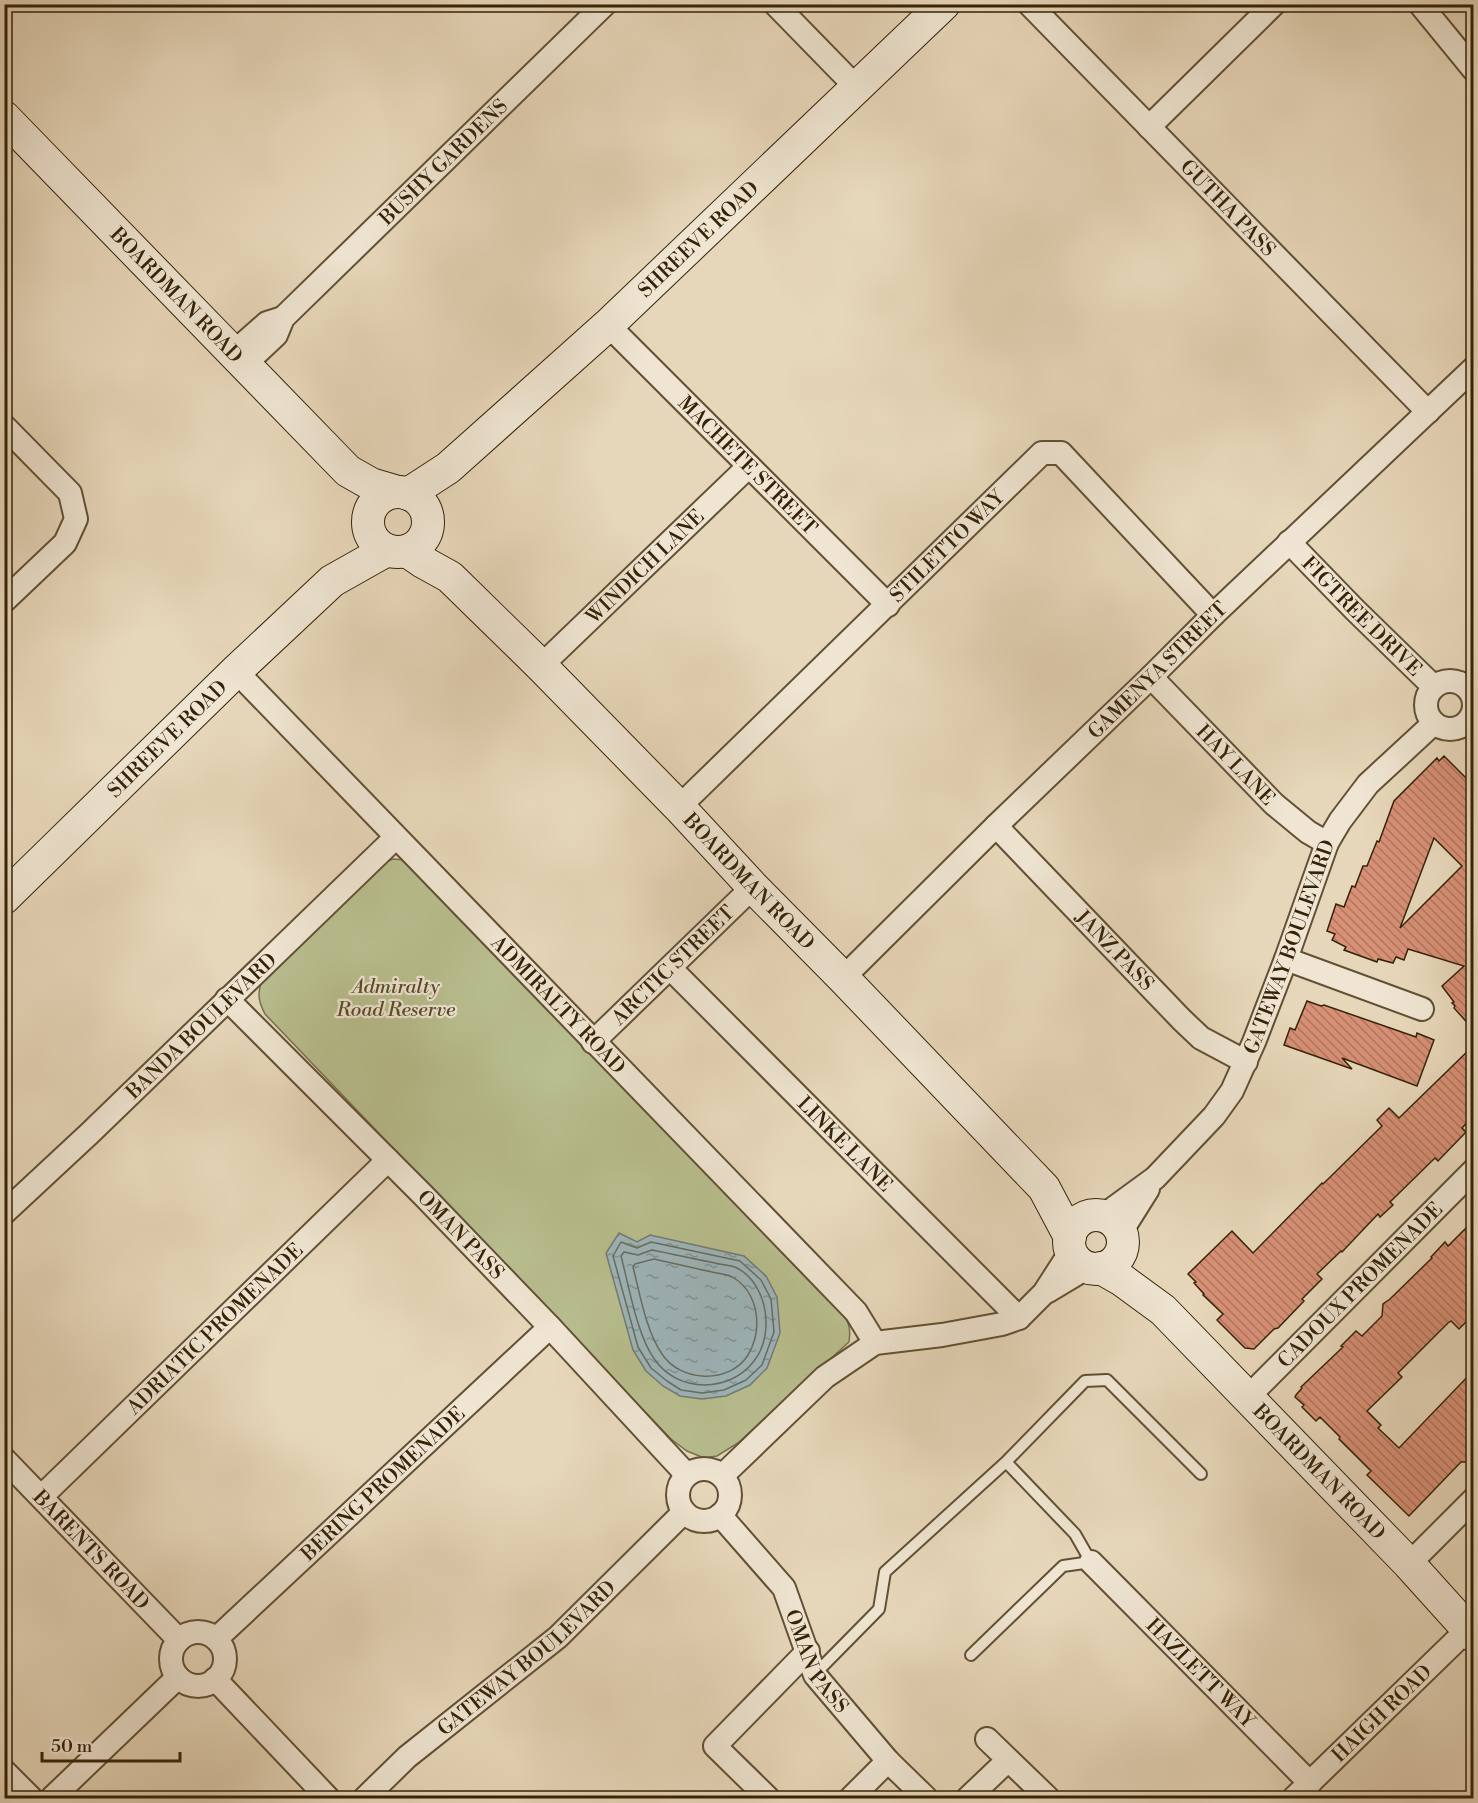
<svg xmlns="http://www.w3.org/2000/svg" width="1478" height="1803" font-family="'Libre Bodoni',serif">
<style>
.park{fill:#b8be8e;stroke:#76704b;stroke-width:1.5}
.water{fill:url(#water-ripples);stroke:#737b73;stroke-width:1.5}
.lines{fill:none;stroke-linecap:round;stroke-linejoin:round}
.shore{stroke:#696c62;stroke-width:1.5}
.building{fill:url(#building-back-hatch);stroke:#352308;stroke-width:1.5;fill-rule:evenodd}
.lane-casing{stroke:#625034;stroke-width:14}
.street-casing{stroke:#625034;stroke-width:26}
.secondary-casing{stroke:#352308;stroke-width:34}
.lane{stroke:#efe5d2;stroke-width:10}
.street{stroke:#efe5d2;stroke-width:22}
.secondary{stroke:#efe5d2;stroke-width:32}
.labels{text-anchor:middle;stroke-width:4.5;stroke-linejoin:round;paint-order:stroke}
.street-label{font-size:20px;fill:#352308;stroke:#efe5d2}
.park-label{font-size:20px;font-style:italic;fill:#564a2a;stroke:#efe5d2}
</style>
<defs>
<pattern id="water-ripples" width="26" height="14" patternUnits="userSpaceOnUse" patternTransform="scale(1.5)"><rect width="26" height="14" fill="#9db6bb"/><path d="M2 4q2-2 4 0t4 0M15 11q2-2 4 0t4 0" fill="none" stroke="#819496"/></pattern>
<pattern id="building-back-hatch" width="6" height="6" patternUnits="userSpaceOnUse" patternTransform="scale(1.5)"><rect width="6" height="6" fill="#d89076"/><path d="M-1 5l2 2M0 0l6 6M5-1l2 2" fill="none" stroke="#b0755f"/></pattern>
</defs>
<rect width="100%" height="100%" fill="#e7d7ba"/>
<filter id="stains"><feTurbulence type="fractalNoise" baseFrequency=".00333" numOctaves="4"/><feColorMatrix values="0 0 0 0 .2 0 0 0 0 .09 0 0 0 0 .02 0 0 0 .5 -.17"/></filter>
<radialGradient id="worn" r=".72"><stop offset=".6" stop-color="#630" stop-opacity="0"/><stop offset="1" stop-color="#630" stop-opacity=".3"/></radialGradient>
<path class="park" d="M393,859L406,860L841,1311C849,1322 851,1328 849,1342L738,1443L717,1456L704,1458L687,1451L671,1439L265,1014C257,999 257,990 265,975L381,864Z"/>
<path class="water" d="M619,1233L637,1242L650,1235L744,1256L766,1276L777,1297L780,1333L767,1368L750,1385L726,1396L702,1399L680,1396L663,1386L646,1371L633,1350L606,1253Z"/>
<g class="lines">
<path class="shore" d="M621,1242L637,1248L651,1242L740,1261L761,1280L771,1299L774,1332L762,1365L746,1380L724,1390L702,1393L681,1390L667,1381L651,1368L638,1347L613,1256Z
M652,1250C673,1254 694,1259 715,1263C721,1265 731,1265 737,1268C768,1284 775,1335 754,1361C730,1393 678,1393 655,1360C637,1336 629,1286 621,1256L624,1252L638,1255Z
M654,1259C673,1263 693,1268 712,1272C719,1274 728,1274 734,1278C759,1294 763,1330 748,1355C729,1385 680,1382 662,1354C646,1331 640,1294 633,1267L635,1264Z"/>
</g>
<path class="building" d="M1444,756L1466,778L1473,771V1029L1454,1008L1455,1006L1452,1003L1454,1002L1442,986L1464,966L1408,949L1404,960L1396,957L1393,963L1378,959L1377,962L1344,950L1346,947L1332,940L1335,934L1327,931L1336,904L1344,907L1352,886L1355,887L1363,866H1367L1377,841L1379,842L1394,801L1437,758L1439,761ZM1434,838L1462,866L1400,928Z
M1307,1001L1321,1006L1324,1005L1416,1037L1417,1033L1434,1040L1417,1086L1342,1058L1352,1069L1284,1045L1290,1028L1295,1030Z
M1473,1046V1116L1462,1128L1466,1132L1438,1161L1435,1158L1390,1202L1393,1205L1380,1217L1378,1214L1342,1252L1341,1251L1317,1274L1322,1279L1302,1299L1304,1301L1278,1328L1274,1329L1254,1349L1245,1348L1217,1320L1223,1314L1203,1295L1204,1294L1194,1283L1196,1282L1188,1274L1232,1231L1253,1253L1322,1183L1323,1184L1382,1126L1377,1120L1389,1108L1399,1118Z
M1473,1221V1315L1459,1329L1451,1321L1448,1323L1398,1373L1402,1377L1367,1411L1381,1425L1378,1428L1399,1448L1473,1371V1455L1467,1462H1461L1409,1516L1367,1475L1371,1471L1339,1439L1340,1437L1320,1417L1316,1421L1302,1407L1304,1405L1295,1397L1296,1395L1302,1388L1301,1387L1343,1347L1341,1346L1356,1331L1362,1336L1382,1316L1383,1304L1390,1299L1432,1258L1431,1257L1445,1242L1448,1246Z"/>
<g class="lines">
<defs>
<path id="lane" d="M971,1655L1063,1566L1091,1562L1075,1534L1006,1462
M815,1674L879,1609L885,1572L1006,1462L1085,1381L1107,1380L1201,1474"/>
<g id="street">
<path d="M775,4L857,88"/>
<path id="s1" d="M1029,4L1428,412"/>
<path d="M1420,4L1474,70"/>
<path d="M1149,127L1274,4"/>
<path id="s2" d="M608,325L888,605"/>
<path d="M233,353L267,323L283,318"/>
<path id="s3" d="M244,365L276,335L283,318L605,4"/>
<path d="M4,426L70,493L76,519L65,543L4,601"/>
<path id="s4" d="M1289,542L1355,610L1434,687"/>
<path id="s5" d="M541,666L749,466"/>
<path id="s6" d="M236,671L856,1312L875,1343"/>
<path id="s7" d="M1151,677L1274,804L1308,832L1327,843"/>
<circle cx="1450" cy="705" r="24"/>
<path id="s8" d="M679,807L1042,453H1061L1213,615"/>
<path id="s9" d="M996,826L1182,1020L1201,1038L1246,1062"/>
<path d="M1286,959L1422,1009"/>
<path id="s10" d="M670,968L1019,1318"/>
<path id="s11" d="M843,978L996,826L1151,677L1213,615L1474,368"/>
<path id="s12" d="M227,999L423,1195L550,1327L687,1475"/>
<path id="s13" d="M593,1042L753,887"/>
<path id="s14" d="M4,1213L90,1133L395,838"/>
<path id="s15" d="M1103,1216L1155,1178L1214,1116L1232,1091L1254,1042L1286,959L1327,843L1340,821L1368,784L1434,723"/>
<path d="M1121,1232L1148,1189"/>
<path d="M1048,1291L1088,1267"/>
<path id="s16" d="M1247,1398L1474,1170"/>
<path id="s17" d="M4,1459L179,1640"/>
<circle cx="704" cy="1495" r="26"/>
<path d="M722,1476L825,1377L875,1343L942,1335L1002,1324L1019,1318L1044,1293L1071,1251"/>
<path id="s18" d="M41,1497L388,1160"/>
<path id="s19" d="M720,1515L784,1588L815,1675L888,1761L926,1798"/>
<path id="s20" d="M1091,1562L1310,1783"/>
<path d="M1409,1564L1474,1499"/>
<circle cx="198" cy="1659" r="27"/>
<path id="s21" d="M216,1639L550,1327"/>
<path d="M215,1679L328,1798"/>
<path d="M987,1739L1048,1798"/>
<path d="M4,1771L31,1798"/>
<path d="M52,1798L178,1677"/>
<path id="s22" d="M365,1798L407,1757L558,1637L684,1512"/>
<path d="M768,1798L715,1746L808,1651"/>
<path d="M851,1798L888,1761"/>
<path d="M968,1798L1008,1760"/>
<path id="s23" d="M1294,1798L1468,1629"/>
</g>
<g id="secondary">
<path id="s24" d="M4,117L348,471L371,484L398,492"/>
<circle cx="398" cy="522" r="30"/>
<path id="s25" d="M408,494L448,468L608,325L944,4"/>
<path id="s26" d="M407,551L423,562L450,577L541,666L679,807L753,887L843,978L1044,1188L1070,1237"/>
<path id="s27" d="M4,898L236,671L332,581L387,550"/>
<circle cx="1096" cy="1242" r="27"/>
<path id="s28" d="M1101,1268L1122,1280L1163,1310L1409,1564L1474,1636"/>
</g>
</defs>
<use href="#lane" class="lane-casing"/>
<use href="#street" class="street-casing"/>
<use href="#secondary" class="secondary-casing"/>
<use href="#lane" class="lane"/>
<use href="#street" class="street"/>
<use href="#secondary" class="secondary"/>
</g>
<g class="labels">
<g class="street-label">
<text dy="7" stroke="none"><textPath href="#s3" startOffset="286">BUSHY GARDENS</textPath></text>
<text dy="7" stroke="none"><textPath href="#s1" startOffset="285">GUTHA PASS</textPath></text>
<text dy="7" stroke="none"><textPath href="#s25" startOffset="387">SHREEVE ROAD</textPath></text>
<text dy="7" stroke="none"><textPath href="#s24" startOffset="248">BOARDMAN ROAD</textPath></text>
<text dy="7" stroke="none"><textPath href="#s2" startOffset="198">MACHETE STREET</textPath></text>
<text dy="7" stroke="none"><textPath href="#s8" startOffset="374">STILETTO WAY</textPath></text>
<text dy="7" stroke="none"><textPath href="#s5" startOffset="144">WINDICH LANE</textPath></text>
<text dy="7" stroke="none"><textPath href="#s4" startOffset="104">FIGTREE DRIVE</textPath></text>
<text dy="7" stroke="none"><textPath href="#s11" startOffset="440">GAMENYA STREET</textPath></text>
<text dy="7" stroke="none"><textPath href="#s27" startOffset="228">SHREEVE ROAD</textPath></text>
<text dy="7" stroke="none"><textPath href="#s7" startOffset="122">HAY LANE</textPath></text>
<text dy="7" stroke="none"><textPath href="#s26" startOffset="477">BOARDMAN ROAD</textPath></text>
<text dy="7" stroke="none"><textPath href="#s15" startOffset="336">GATEWAY BOULEVARD</textPath></text>
<text dy="7" stroke="none"><textPath href="#s9" startOffset="172">JANZ PASS</textPath></text>
<text dy="7" stroke="none"><textPath href="#s13" startOffset="111">ARCTIC STREET</textPath></text>
<text dy="7" stroke="none"><textPath href="#s6" startOffset="464">ADMIRALTY ROAD</textPath></text>
<text dy="7" stroke="none"><textPath href="#s14" startOffset="272">BANDA BOULEVARD</textPath></text>
<text dy="7" stroke="none"><textPath href="#s10" startOffset="248">LINKE LANE</textPath></text>
<text dy="7" stroke="none"><textPath href="#s12" startOffset="332">OMAN PASS</textPath></text>
<text dy="7" stroke="none"><textPath href="#s16" startOffset="160">CADOUX PROMENADE</textPath></text>
<text dy="7" stroke="none"><textPath href="#s18" startOffset="242">ADRIATIC PROMENADE</textPath></text>
<text dy="7" stroke="none"><textPath href="#s28" startOffset="300">BOARDMAN ROAD</textPath></text>
<text dy="7" stroke="none"><textPath href="#s21" startOffset="228">BERING PROMENADE</textPath></text>
<text dy="7" stroke="none"><textPath href="#s17" startOffset="126">BARENTS ROAD</textPath></text>
<text dy="7" stroke="none"><textPath href="#s22" startOffset="214">GATEWAY BOULEVARD</textPath></text>
<text dy="7" stroke="none"><textPath href="#s19" startOffset="178">OMAN PASS</textPath></text>
<text dy="7" stroke="none"><textPath href="#s20" startOffset="156">HAZLETT WAY</textPath></text>
<text dy="7" stroke="none"><textPath href="#s23" startOffset="122">HAIGH ROAD</textPath></text>
</g>
<g class="park-label">
<text x="396" y="993">Admiralty<tspan x="396" dy="23">Road Reserve</tspan></text>
</g>
</g>
<rect width="1478" height="1803" fill="none" stroke="#e7d7ba" stroke-width="24"/>
<rect x="6" y="6" width="1466" height="1791" fill="none" stroke="#352308" stroke-width="3"/>
<rect x="12" y="12" width="1454" height="1779" fill="none" stroke="#352308" stroke-width="1.5"/>
<path d="M42 1752v9h138v-9" fill="none" stroke="#352308" stroke-width="3"/>
<text x="51" y="1752" font-size="18" fill="#352308" stroke="#efe5d2" stroke-width="4.5" paint-order="stroke">50 m</text>
<rect width="100%" height="100%" filter="url(#stains)"/>
<rect width="100%" height="100%" fill="url(#worn)"/>
</svg>
